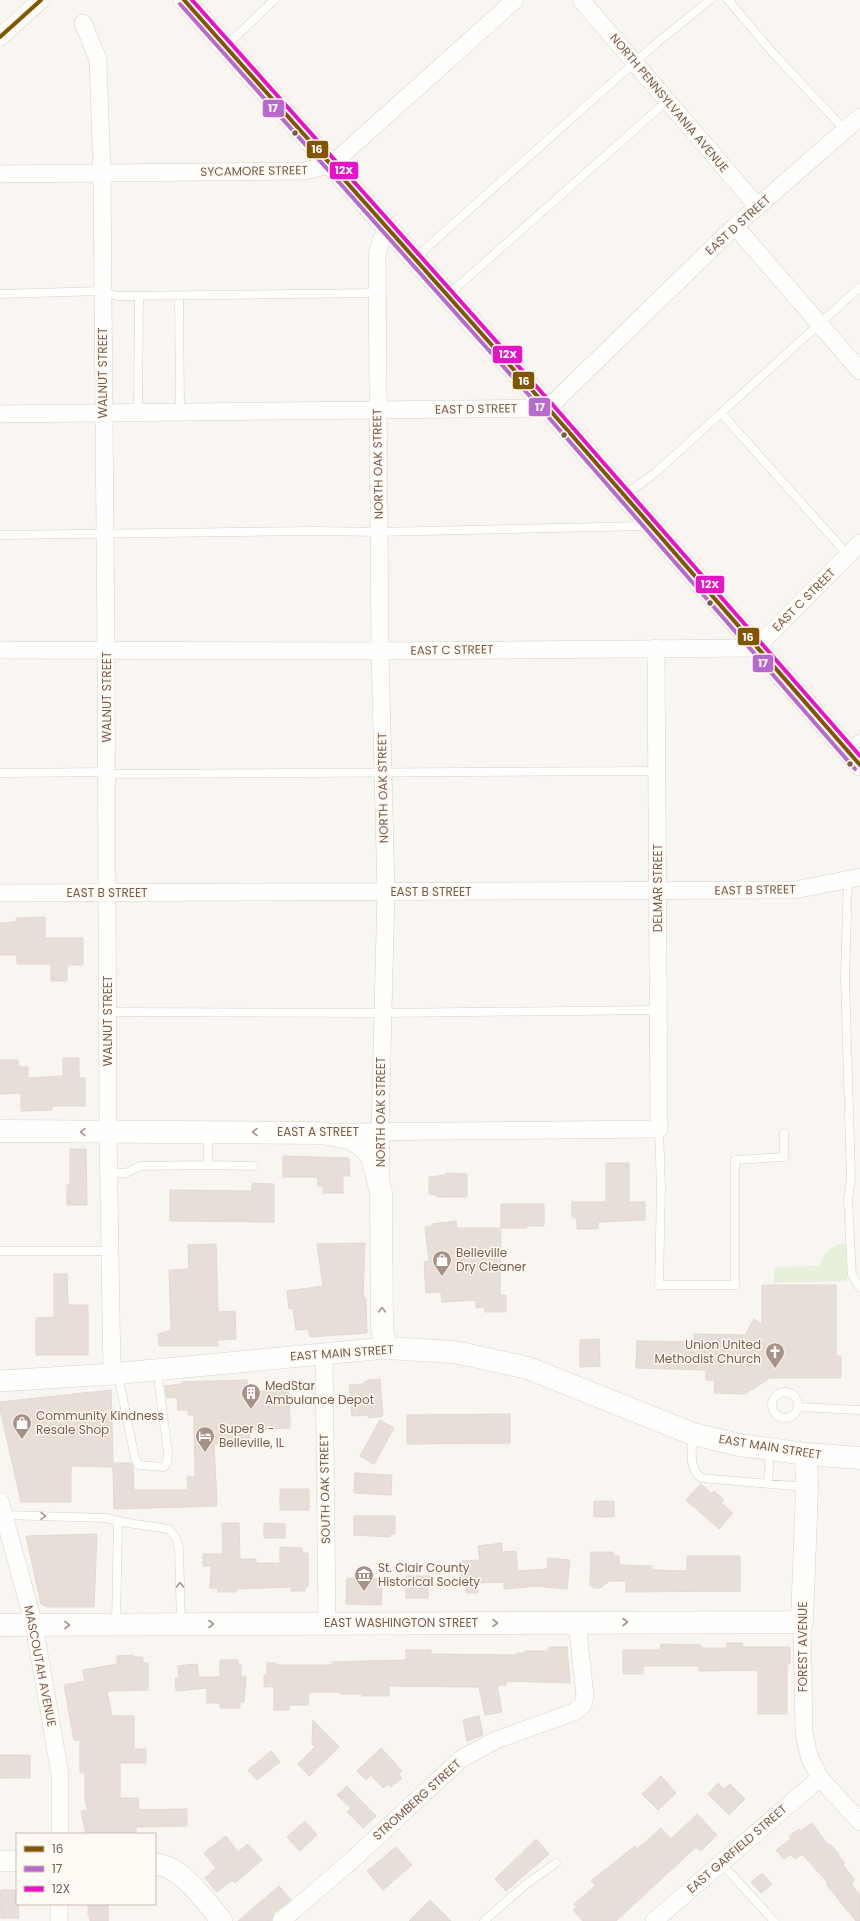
<svg xmlns="http://www.w3.org/2000/svg" width="860" height="1921" font-family="Poppins,sans-serif">
<style>
.green{fill:#e7f0db}
.building{fill:#e6ded7;stroke:#e2d8d2}
.lines{fill:none;stroke-linecap:round;stroke-linejoin:round}
.service-casing{stroke:#d7d1cb;stroke-width:9}
.minor-casing{stroke:#d7d1cb;stroke-width:18}
.tertiary-casing{stroke:#d7d1cb;stroke-width:22}
.secondary-casing{stroke:#d9d2cb;stroke-width:23}
.service{stroke:#fefefd;stroke-width:8}
.minor{stroke:#fefefd;stroke-width:17}
.tertiary{stroke:#fefefd;stroke-width:21}
.secondary{stroke:#fefefd;stroke-width:22}
.bus-1-casing{stroke:#fffaf3;stroke-width:7}
.bus-2-casing{stroke:#fffaf3;stroke-width:7}
.bus-3-casing{stroke:#fffaf3;stroke-width:7}
.bus-1{stroke:#815601;stroke-width:4}
.bus-2{stroke:#b869cd;stroke-width:4}
.bus-3{stroke:#e713c9;stroke-width:4}
.oneway{stroke:#a8958b}
.bus-dot{fill:#7a5c4d;stroke:#fffaf3;stroke-width:1.5}
.labels{text-anchor:middle;stroke-width:3;stroke-linejoin:round;paint-order:stroke}
.street-label{font-size:12px;fill:#7a5c4d;stroke:#fffaf3}
.poi-label{font-size:12px;fill:#7a5c4d;stroke:#fffaf3;text-anchor:start}
.line-badge{stroke:#fffaf3;stroke-width:1.5}
.badge-label{font-size:11px;text-anchor:middle;font-weight:bold;fill:#fff}
</style>
<rect width="100%" height="100%" fill="#f9f5f0"/>
<path class="green" d="M839,1244H846L847,1281L774,1283V1267L819,1266C823,1255 828,1249 839,1244Z"/>
<path class="building" d="M45,917V938H83V965H67V981H51V964H17V955H0V923L16,922V918Z
M63,1058H79V1078H85V1106H52V1110L21,1111V1093L0,1094V1060H18L19,1067H28V1078L63,1076Z
M70,1149H86L87,1205H67V1185H70Z
M283,1156L349,1158L350,1176H343V1193H323V1186H318V1177H283Z
M606,1163H629V1202H645V1220L598,1222V1229H577V1218H572V1202H606Z
M446,1173L467,1174V1197H437V1195L429,1194V1177L446,1175Z
M252,1183L274,1184V1222L170,1221V1190L252,1191Z
M501,1204H544V1226H526L527,1228H501L500,1295H506V1312H485V1307L476,1308V1300L442,1302L441,1292L426,1293L424,1262L429,1261L425,1227L432,1226V1224L456,1221L457,1228H501Z
M365,1243L363,1296L366,1299L367,1333L310,1337L308,1329L296,1330L293,1308L289,1309L287,1291L323,1286L317,1244Z
M216,1244L218,1312L235,1311L236,1339L217,1340L218,1346H159L158,1334L171,1330L169,1270L189,1269L188,1245Z
M54,1274H67L68,1305H88V1355H36V1318L54,1317Z
M762,1285H836V1356H841V1378H770L745,1394L714,1393L715,1380H706V1370L636,1368L637,1341L694,1342V1334L745,1335L754,1319L762,1324Z
M599,1339L600,1366L580,1367V1340Z
M380,1379L383,1416L368,1418V1415L352,1416L349,1385L364,1384V1382L368,1381V1380Z
M247,1380V1392L289,1390L290,1428L249,1430L250,1442L214,1444L217,1506L114,1509L113,1467L71,1466V1502H21L0,1409V1402L111,1390L113,1463H131L133,1466L134,1490H188L187,1477H195L194,1415H188V1410H178L177,1397L167,1398L165,1386L182,1384L181,1382Z
M510,1414V1443L407,1444V1415Z
M380,1420L394,1428L374,1464L360,1456Z
M355,1473L392,1475L391,1495L354,1493Z
M701,1484L712,1494L714,1491L724,1500L721,1503L733,1513L719,1529L686,1500Z
M280,1489H309V1510H280Z
M594,1501H614V1517H594Z
M354,1516H395V1534H390V1537L354,1535Z
M222,1523H239L240,1559H256V1563H280V1547L302,1548V1553H308V1587H305V1591H291V1587L236,1589V1592H218V1588H210L211,1566H203V1554H223Z
M264,1523L285,1524V1538H264Z
M97,1534L94,1607H47L41,1604L26,1536Z
M502,1543V1552L516,1551L518,1571L547,1569L548,1558L570,1560L567,1589L536,1586L504,1589V1582L477,1583L478,1593H466V1584H461V1561L480,1560L478,1546Z
M591,1552H613V1556H619V1565L652,1566V1570L687,1571V1556H740V1591L626,1592V1581H609L600,1588H594L590,1585Z
M406,1576H429L428,1598H406Z
M347,1578L382,1579L381,1605L346,1604Z
M727,1643H743L742,1647H790V1664H787V1714H758V1670L699,1671V1666H643V1674H623V1650H660L661,1644L701,1645V1648H727Z
M549,1647H567L570,1683L506,1681V1685H497L502,1712L485,1715L479,1687L389,1686V1696H362V1694H340V1692H309L308,1705H289V1710H274V1686L264,1687V1675H267V1663H276L278,1665H332V1662L406,1660V1650H431V1654L517,1655V1653H525V1651H549Z
M133,1655V1657H143V1663H148V1690L107,1691L112,1716H134V1749H146V1763H120V1798H138L139,1810L187,1809V1826L136,1827V1834H86L81,1811L88,1810L85,1801V1773H80V1740H74L64,1685L85,1681L83,1670L117,1664V1656Z
M220,1660H238V1665H241V1677H246L244,1702H240V1708H220V1703H207V1688L176,1691L175,1678H179L178,1666L197,1664L199,1677H220Z
M479,1716L483,1735L467,1741L463,1720Z
M313,1720L339,1747L309,1776L298,1764L315,1747L312,1744Z
M381,1748L402,1771L398,1774L402,1778L391,1787L388,1784L383,1788L371,1775L366,1780L357,1771Z
M271,1751L280,1762L257,1780L248,1770Z
M0,1755H30V1778H0Z
M661,1776L676,1793L658,1810L642,1794Z
M718,1783L724,1789L730,1784L745,1799L729,1815L708,1794Z
M347,1786L376,1816L363,1828L347,1812L351,1808L337,1795Z
M697,1814L717,1835L701,1851L696,1847L616,1921H583L573,1910L577,1907L574,1904L596,1885L591,1881L635,1846L637,1849L661,1828L671,1839Z
M305,1821L317,1835L300,1851L287,1837Z
M812,1823L828,1845L830,1844L839,1854L838,1855L845,1863L843,1865L855,1880L851,1883L860,1895V1921H856L826,1884L828,1883L802,1854L795,1859L791,1854L784,1859L776,1850L791,1839L789,1836L799,1829L801,1831Z
M226,1836L238,1852L248,1844L262,1860L235,1883L232,1880L217,1892L205,1878L216,1868L204,1853Z
M536,1839L549,1854L506,1891L495,1879Z
M396,1847L412,1865L383,1890L367,1871Z
M762,1873L772,1884L761,1893L751,1882Z
M279,1886L291,1900L274,1913L271,1921H238Z
M2,1890H17L19,1918H1L0,1892Z
M430,1900L451,1921H409Z
M88,1904H108V1921H90V1916H88Z"/>
<g class="lines">
<defs>
<path id="service" d="M728,0L773,53L845,130
M225,47L274,0
M414,259L653,46L710,0
M0,294L102,291L117,296L377,293
M448,295L667,101
M179,296L180,412
M138,413L139,296
M721,413L848,555
M625,495L655,473L860,287
M0,535L315,531L378,532L647,526
M846,748L860,738
M0,773L107,772
M107,774L657,771
M848,879L845,977L851,1179L848,1200L852,1275L860,1288
M108,1012L383,1013L659,1010
M659,1129L661,1187L659,1285H735V1160L784,1157V1133
M208,1133V1165L253,1166
M109,1173H126L140,1166L208,1165
M0,1251H110
M118,1374L135,1458L139,1465L164,1467L167,1462L168,1453L157,1370
M772 1405a13 13 0 1 1 26 0a13 13 0 1 1-26 0Z
M798,1407L860,1410
M693,1435C692,1450 688,1467 701,1478L806,1487
M768,1484L770,1451
M4,1515L106,1518L128,1523L169,1529L176,1538L179,1548L181,1623
M116,1624L118,1521
M721,1863L774,1921
M484,1921L525,1885L556,1863"/>
<path id="minor" d="M581,0L758,207
M83,23L98,59L102,174L106,650L108,1132L112,1374
M0,37L41,0
M0,174L304,171L331,165L515,0
M735,226L860,371
M0,414L548,408L735,226L860,117
M0,650L380,651L756,648L860,543
M0,893L795,890L860,877
M338,1132L659,1129L656,648
M381,1172L380,1132L386,892L380,651L377,255L381,240L388,229
M324,1353L327,1624
M0,1501L34,1625L60,1774V1834
M802,1622L804,1733L809,1756L820,1778L860,1822
M59,1921V1904
M281,1921L350,1862L461,1759L496,1740L574,1712L583,1705L585,1695L577,1623
M654,1921L820,1778"/>
<path id="tertiary" d="M184,0L548,408L860,765
M0,1381L112,1374L386,1348
M0,1861H17
M155,1864C181,1865 206,1902 222,1921"/>
<path id="secondary" d="M0,1131L322,1133L349,1138L355,1141L365,1148L372,1157L375,1167L381,1193L382,1327L386,1348L455,1352L528,1368L693,1434L740,1445L806,1454L860,1458
M0,1625L802,1622L807,1487L806,1454"/>
</defs>
<use href="#service" class="service-casing"/>
<use href="#minor" class="minor-casing"/>
<use href="#tertiary" class="tertiary-casing"/>
<use href="#secondary" class="secondary-casing"/>
<use href="#service" class="service"/>
<use href="#minor" class="minor"/>
<use href="#tertiary" class="tertiary"/>
<use href="#secondary" class="secondary"/>
<defs>
<path id="bus-1" d="M184,0L548,408L860,765
M0,37L41,0"/>
<path id="bus-2" d="M180,4L544,412L855,769"/>
<path id="bus-3" d="M192,0L552,404L860,756"/>
</defs>
<use href="#bus-1" class="bus-1-casing"/>
<use href="#bus-2" class="bus-2-casing"/>
<use href="#bus-3" class="bus-3-casing"/>
<use href="#bus-1" class="bus-1"/>
<use href="#bus-2" class="bus-2"/>
<use href="#bus-3" class="bus-3"/>
</g>
<defs><path id="oneway-chevron" d="M-2-3.5L2.5 0L-2 3.5" fill="none" stroke-width="1.6" stroke-linecap="round" stroke-linejoin="round"/></defs>
<g class="oneway">
<use href="#oneway-chevron" transform="translate(83 1132) rotate(-179)"/>
<use href="#oneway-chevron" transform="translate(255 1132) rotate(-180)"/>
<use href="#oneway-chevron" transform="translate(382 1310) rotate(-90)"/>
<use href="#oneway-chevron" transform="translate(43 1516) rotate(2)"/>
<use href="#oneway-chevron" transform="translate(180 1585) rotate(-92)"/>
<use href="#oneway-chevron" transform="translate(625 1622)"/>
<use href="#oneway-chevron" transform="translate(495 1623)"/>
<use href="#oneway-chevron" transform="translate(211 1624)"/>
<use href="#oneway-chevron" transform="translate(67 1625)"/>
</g>
<defs>
<symbol id="shop-pin" viewBox="-11 -11 22 30"><path d="M0 17L-7.5 6A9.5 9.5 0 1 1 7.5 6Z" fill="#a69286" stroke="#fffaf3"/><path d="M-5-2.5h2.3a2.7 3.5 0 0 1 5.4 0H5L5.5 6h-11ZM-1.5-2.5h3a1.5 2.3 0 0 0-3 0Z" fill="#fff"/></symbol>
<symbol id="church-pin" viewBox="-11 -11 22 30"><path d="M0 17L-7.5 6A9.5 9.5 0 1 1 7.5 6Z" fill="#a69286" stroke="#fffaf3"/><path d="M-1.2-6h2.4v3.5h3.3v2.4h-3.3V6h-2.4V-.1h-3.3v-2.4h3.3Z" fill="#fff"/></symbol>
<symbol id="building-pin" viewBox="-11 -11 22 30"><path d="M0 17L-7.5 6A9.5 9.5 0 1 1 7.5 6Z" fill="#a69286" stroke="#fffaf3"/><path d="M-4-6H4V6H1V3H-1V6H-4ZM-2.5-4.3h1.7v1.8h-1.7ZM.8-4.3h1.7v1.8H.8ZM-2.5-1h1.7V.8h-1.7ZM.8-1h1.7V.8H.8Z" fill="#fff"/></symbol>
<symbol id="hotel-pin" viewBox="-11 -11 22 30"><path d="M0 17L-7.5 6A9.5 9.5 0 1 1 7.5 6Z" fill="#a69286" stroke="#fffaf3"/><path d="M-6-4.5h1.5V1H6V5H4.5V3h-9V5H-6ZM-4 0a1.8 1.8 0 1 1 3.6 0ZM.5 0V-2.5h3Q6-2.5 6 0Z" fill="#fff"/></symbol>
<symbol id="museum-pin" viewBox="-11 -11 22 30"><path d="M0 17L-7.5 6A9.5 9.5 0 1 1 7.5 6Z" fill="#a69286" stroke="#fffaf3"/><path d="M0-6L6-3V-2H-6V-3ZM-5-1h2V3h-2ZM-1-1h2V3h-2ZM3-1h2V3H3ZM-6 4H6V6H-6Z" fill="#fff"/></symbol>
</defs>
<g fill-rule="evenodd">
<use href="#shop-pin" x="431" y="1249" width="22" height="30"/>
<use href="#church-pin" x="764" y="1341" width="22" height="30"/>
<use href="#building-pin" x="240" y="1382" width="22" height="30"/>
<use href="#shop-pin" x="11" y="1412" width="22" height="30"/>
<use href="#hotel-pin" x="194" y="1425" width="22" height="30"/>
<use href="#museum-pin" x="353" y="1564" width="22" height="30"/>
</g>
<g class="bus-dot">
<circle cx="295" cy="133" r="3.5"/>
<circle cx="564" cy="435" r="3.5"/>
<circle cx="710" cy="603" r="3.5"/>
<circle cx="850" cy="764" r="3.5"/>
</g>
<g class="labels">
<g class="street-label">
<text transform="translate(669 103) rotate(50)" y="4">NORTH PENNSYLVANIA AVENUE</text>
<text transform="translate(254 171) rotate(-1)" y="4">SYCAMORE STREET</text>
<text transform="translate(738 225) rotate(-42)" y="4">EAST D STREET</text>
<text transform="translate(103 373) rotate(-90)" y="4">WALNUT STREET</text>
<text transform="translate(476 409) rotate(-1)" y="4">EAST D STREET</text>
<text transform="translate(378 464) rotate(-91)" y="4">NORTH OAK STREET</text>
<text transform="translate(804 600) rotate(-45)" y="4">EAST C STREET</text>
<text transform="translate(452 650) rotate(-1)" y="4">EAST C STREET</text>
<text transform="translate(107 697) rotate(-90)" y="4">WALNUT STREET</text>
<text transform="translate(383 788) rotate(-91)" y="4">NORTH OAK STREET</text>
<text transform="translate(658 888) rotate(-90)" y="4">DELMAR STREET</text>
<text transform="translate(755 890) rotate(-1)" y="4">EAST B STREET</text>
<text x="431" y="896">EAST B STREET</text>
<text x="107" y="897">EAST B STREET</text>
<text transform="translate(108 1021) rotate(-90)" y="4">WALNUT STREET</text>
<text transform="translate(381 1112) rotate(-90)" y="4">NORTH OAK STREET</text>
<text x="318" y="1136">EAST A STREET</text>
<text transform="translate(342 1353) rotate(-4)" y="4">EAST MAIN STREET</text>
<text transform="translate(770 1447) rotate(9)" y="4">EAST MAIN STREET</text>
<text transform="translate(325 1489) rotate(-91)" y="4">SOUTH OAK STREET</text>
<text x="401" y="1627">EAST WASHINGTON STREET</text>
<text transform="translate(803 1647) rotate(-90)" y="4">FOREST AVENUE</text>
<text transform="translate(40 1666) rotate(79)" y="4">MASCOUTAH AVENUE</text>
<text transform="translate(417 1800) rotate(-42)" y="4">STROMBERG STREET</text>
<text transform="translate(737 1849) rotate(-41)" y="4">EAST GARFIELD STREET</text>
</g>
<g class="poi-label">
<text x="456" y="1257">Belleville<tspan x="456" dy="14">Dry Cleaner</tspan></text>
<text x="761" y="1349" text-anchor="end">Union United<tspan x="761" dy="14">Methodist Church</tspan></text>
<text x="265" y="1390">MedStar<tspan x="265" dy="14">Ambulance Depot</tspan></text>
<text x="36" y="1420">Community Kindness<tspan x="36" dy="14">Resale Shop</tspan></text>
<text x="219" y="1433">Super 8 -<tspan x="219" dy="14">Belleville, IL</tspan></text>
<text x="378" y="1572">St. Clair County<tspan x="378" dy="14">Historical Society</tspan></text>
</g>
</g>
<g class="line-badge">
<rect x="262" y="99" width="23" height="19" rx="4" fill="#b869cd"/>
<rect x="306" y="140" width="23" height="19" rx="4" fill="#815601"/>
<rect x="329" y="161" width="30" height="19" rx="4" fill="#e713c9"/>
<rect x="492" y="345" width="31" height="19" rx="4" fill="#e713c9"/>
<rect x="512" y="371" width="23" height="19" rx="4" fill="#815601"/>
<rect x="528" y="397" width="23" height="20" rx="4" fill="#b869cd"/>
<rect x="695" y="575" width="30" height="19" rx="4" fill="#e713c9"/>
<rect x="737" y="627" width="23" height="19" rx="4" fill="#815601"/>
<rect x="752" y="654" width="22" height="19" rx="4" fill="#b869cd"/>
</g>
<g class="badge-label">
<text x="273" y="112">17</text>
<text x="317" y="153">16</text>
<text x="344" y="174">12X</text>
<text x="508" y="358">12X</text>
<text x="524" y="385">16</text>
<text x="540" y="411">17</text>
<text x="710" y="588">12X</text>
<text x="748" y="641">16</text>
<text x="763" y="667">17</text>
</g>
<rect x="16" y="1833" width="140" height="72" fill="#fffaf3" stroke="#cabbb1"/>
<rect x="24" y="1846" width="20" height="6" fill="#815601" stroke="#cabbb1"/>
<text x="52" y="1853" font-size="12" fill="#7a5c4d">16</text>
<rect x="24" y="1866" width="20" height="6" fill="#b869cd" stroke="#cabbb1"/>
<text x="52" y="1873" font-size="12" fill="#7a5c4d">17</text>
<rect x="24" y="1886" width="20" height="6" fill="#e713c9" stroke="#cabbb1"/>
<text x="52" y="1893" font-size="12" fill="#7a5c4d">12X</text>
</svg>
